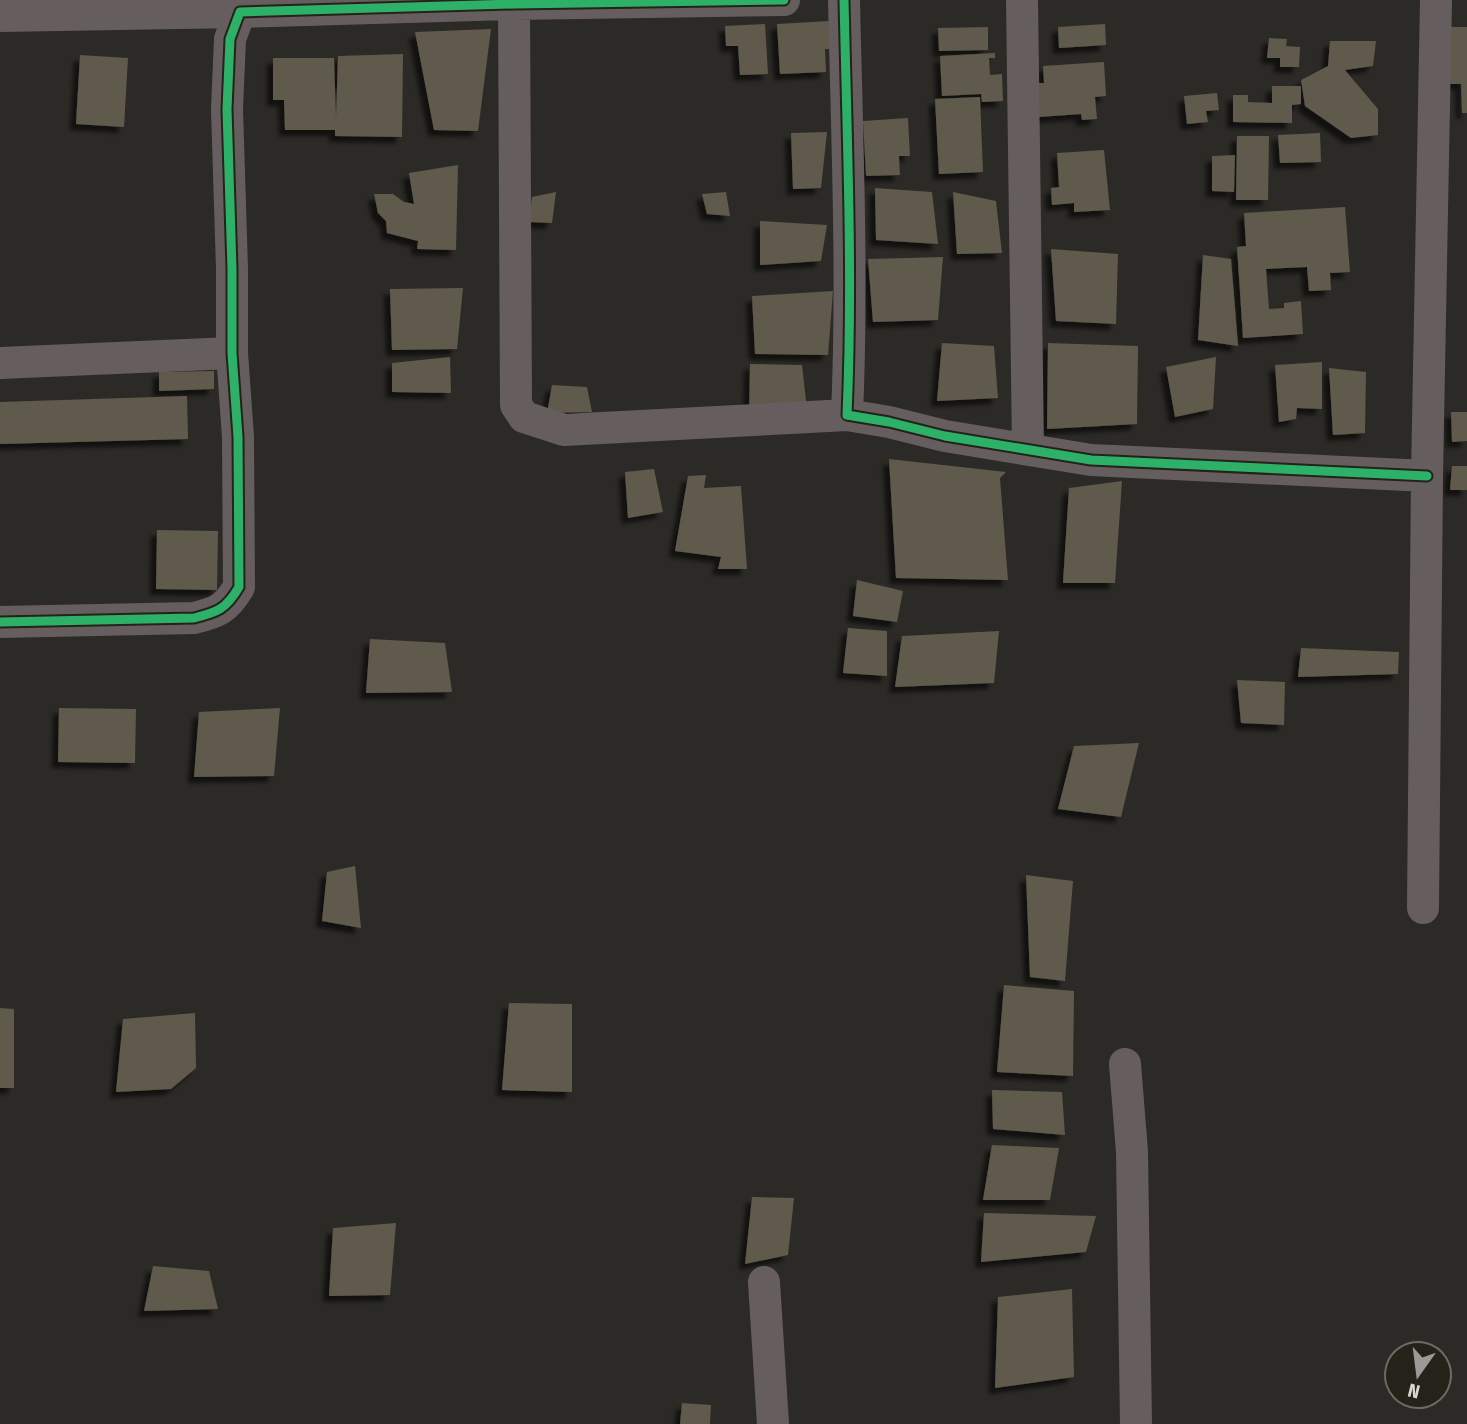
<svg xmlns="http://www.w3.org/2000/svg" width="1467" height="1424" font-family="'Fira Sans Condensed',sans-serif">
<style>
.building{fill:#5e5a4b;filter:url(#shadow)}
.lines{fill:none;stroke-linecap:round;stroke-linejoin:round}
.street{stroke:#665e5e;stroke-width:32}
.cycleway-casing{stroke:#252219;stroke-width:13}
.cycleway{stroke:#2db169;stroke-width:9}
</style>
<defs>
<filter id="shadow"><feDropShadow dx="-6" dy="6" stdDeviation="2" flood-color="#0009"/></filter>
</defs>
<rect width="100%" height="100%" fill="#2b2a26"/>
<path class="building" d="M829,21L830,49H825L826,72L780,74L777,24Z
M765,24L768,74L740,75L738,46H726L725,26Z
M1105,24L1106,45L1059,48L1058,27Z
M988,27V50L939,51L938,28Z
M1447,27H1467V113H1462L1461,84H1449Z
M491,29L478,131L434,130L415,32Z
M1269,38L1287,39L1286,46L1300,47L1299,67H1280V58H1267Z
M1330,41H1376L1373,66L1345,70L1378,109V135L1351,138L1305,106L1301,80L1328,66Z
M995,53V58H989L990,75L1002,74L1003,101L982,102L981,94L942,96L940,56Z
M403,54L402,137L335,136V130H285L284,100H273V58H334L336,117L338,56Z
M80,55L128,58L124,127L76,124Z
M1104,62L1106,96L1095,97L1097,119L1082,120L1081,114L1039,117L1037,83H1044L1043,66Z
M1272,86H1301V104L1292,105V123L1233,122V95H1248V102L1272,103Z
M1217,93L1219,110L1206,111L1208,122L1187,124L1184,96Z
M980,97L983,172L939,174L935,99Z
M908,118L910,156H899L900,175L866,176L863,121Z
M827,132L821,188L793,189L791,133Z
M1320,133L1321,162L1280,163L1278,135Z
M1237,136H1269L1268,200H1236Z
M1104,150L1110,210L1074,212V203L1052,205L1051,188L1059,187L1057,153Z
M1235,155L1234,192L1212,191V156Z
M458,165L456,250L417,249L418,241L387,233L386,221L378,213L374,194H393L404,202L414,204L409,173Z
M875,188L932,192L938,244L876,240Z
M556,192L552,223L529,222L532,197Z
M726,192L730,216L707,214L702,194Z
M953,192L996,201L1002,253L957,254Z
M1345,207L1350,272L1330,273L1331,290L1309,291L1307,267L1266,269L1269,309L1284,308V303L1301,301L1303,334L1243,338L1237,247L1246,246L1244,213Z
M760,221L827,225L821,261L760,265Z
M1051,249L1118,254L1116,324L1056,321Z
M1203,255L1231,259L1238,346L1198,340Z
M943,257L938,320L873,322L868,259Z
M463,288L457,349L392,350L390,289Z
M833,291L828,355L755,354L752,296Z
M942,343L994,346L998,398L937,401Z
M1048,343L1138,346L1137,424L1047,429Z
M450,357L451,393L392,392V363Z
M1216,357L1213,409L1175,417L1166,367Z
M1322,362V409L1297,408L1296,419L1279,422L1275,365Z
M750,364L802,365L807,409L749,414Z
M1329,368L1366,372L1365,433L1333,435Z
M214,371V389L159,391V372Z
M552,385L587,387L592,412L547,413Z
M187,396L188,439L0,444V402Z
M1451,412H1467V441L1452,442Z
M889,459L1006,472L1000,478L1008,580L896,578Z
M1452,466H1467V490H1450Z
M654,469L663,512L628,518L625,472Z
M706,475L704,488L741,486L747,569H718L721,557L675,551L688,476Z
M1122,481L1115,583H1063L1069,488Z
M157,530L218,531L217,590L156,589Z
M857,580L903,591L897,622L853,616Z
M848,628L887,631V676L843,673Z
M999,631L994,683L895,687L902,636Z
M370,639L445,643L452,692L366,693Z
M1301,648L1399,652L1398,674L1298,677Z
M1237,680L1285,682L1284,725L1241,723Z
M59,708L136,709L135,763L58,762Z
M280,708L274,776L194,777L199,712Z
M1139,743L1121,817L1058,809L1074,746Z
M355,866L361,928L322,921L327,872Z
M1026,875L1073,881L1065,981L1030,977Z
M1004,985L1074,991L1073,1076L997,1072Z
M509,1003L572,1004V1092L502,1090Z
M0,1008L14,1009V1088H0Z
M195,1013L196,1068L171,1089L116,1092L123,1019Z
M992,1090L1062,1092L1065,1135L993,1129Z
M992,1145L1059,1148L1050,1200H983Z
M752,1197L794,1198L788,1255L745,1264Z
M984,1213L1096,1216L1086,1252L981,1262Z
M396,1223L390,1295L329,1296L333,1228Z
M153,1266L209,1271L218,1309L144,1311Z
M1072,1289L1074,1377L995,1388L998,1297Z
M682,1403L711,1405L710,1424H680Z"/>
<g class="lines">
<path class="street" d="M844,0C847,138 853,277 847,415L889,422L945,436L1091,460L1427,476
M1022,0L1028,449
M514,4L516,405L524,417L564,430L847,415
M0,16L240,12
M0,363L232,353
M0,622L194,618C218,612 226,609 239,587L238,437L232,353V269L227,109L230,39L240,12L514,4L784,0
M1423,908L1427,476L1436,0
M1125,1064L1132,1152L1136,1424
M764,1282L773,1424"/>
<defs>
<path id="cycleway" d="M844,0C847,138 853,277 847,415L889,422L945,436L1091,460L1427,476
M0,622L194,618C218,612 226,609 239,587L238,437L232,353V269L227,109L230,39L240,12L514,4L784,0"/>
</defs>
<use href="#cycleway" class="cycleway-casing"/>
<use href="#cycleway" class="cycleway"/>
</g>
<g transform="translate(1418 1375) rotate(194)"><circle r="33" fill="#252219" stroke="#6d6a63" stroke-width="2"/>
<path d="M0-5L12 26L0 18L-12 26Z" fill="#9c9a96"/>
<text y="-10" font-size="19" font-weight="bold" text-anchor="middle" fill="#d9d7d2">N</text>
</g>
</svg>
